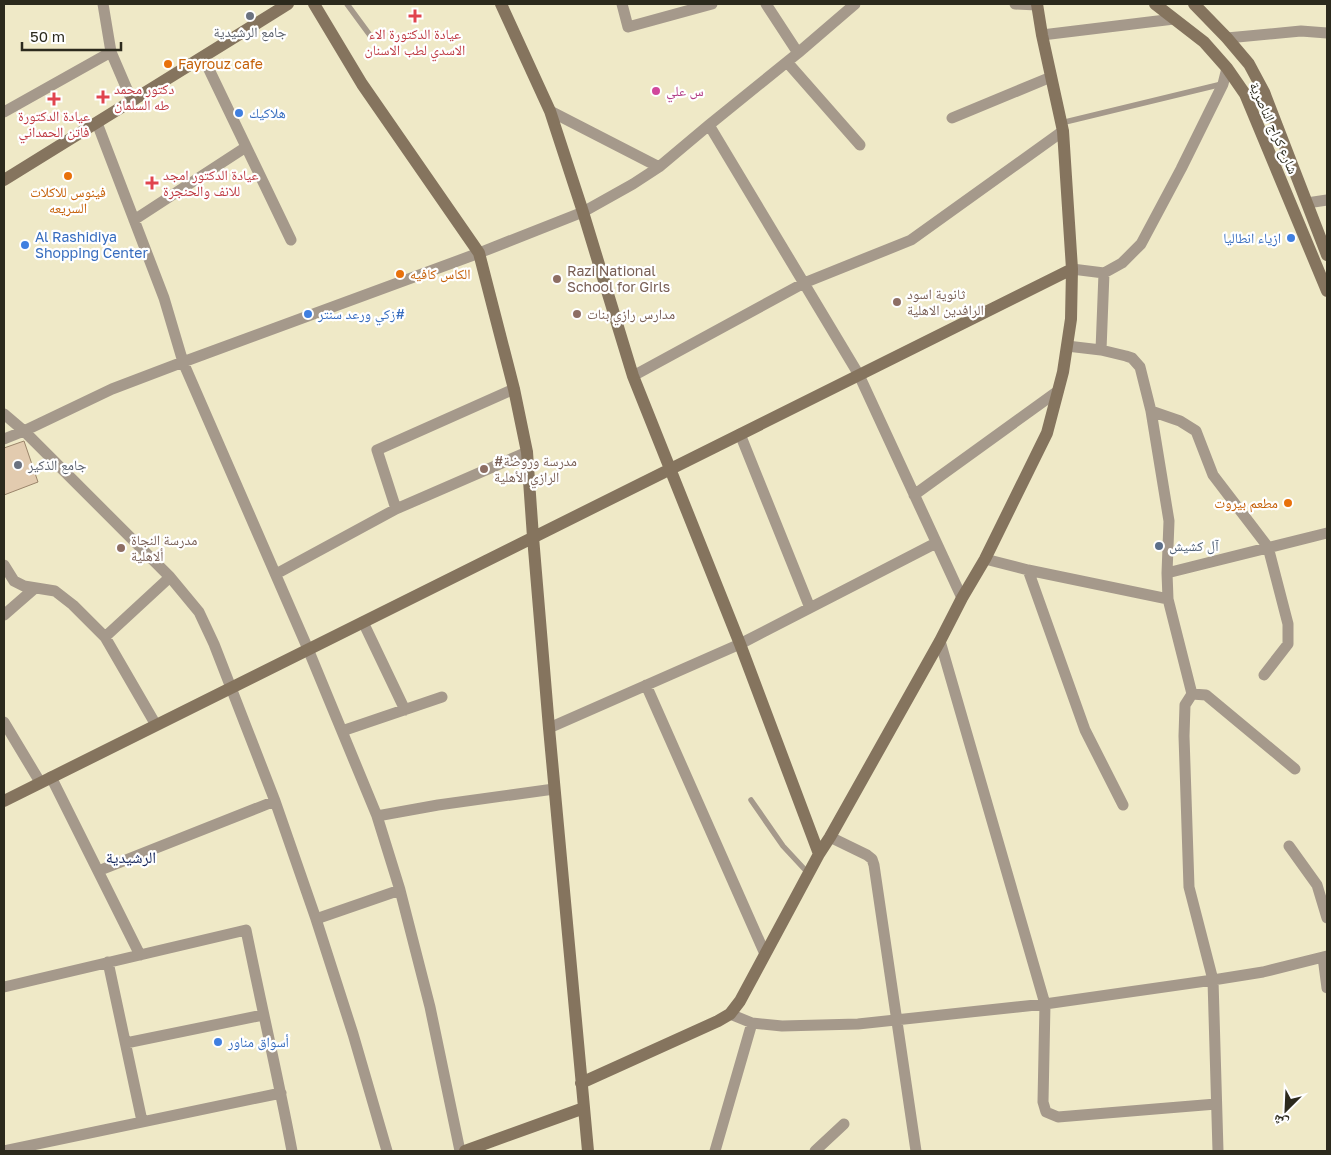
<svg xmlns="http://www.w3.org/2000/svg" width="1331" height="1155" font-family="'Golos Text','Noto Naskh Arabic',sans-serif">
<style>
.building{fill:#e2cbaf;stroke:#9b856b}
.lines{fill:none;stroke-linecap:round;stroke-linejoin:round}
.lane{stroke:#a5998b;stroke-width:5.5}
.street{stroke:#a5998b;stroke-width:11}
.secondary{stroke:#85745e;stroke-width:12}
.worship-dot{fill:#6b7280;stroke:#fff;stroke-width:2}
.health-dot{fill:#e0444e;stroke:#fff;stroke-width:2}
.food-dot{fill:#e8710a;stroke:#fff;stroke-width:2}
.hotel-dot{fill:#d1479c;stroke:#fff;stroke-width:2}
.shop-dot{fill:#3f7fe0;stroke:#fff;stroke-width:2}
.education-dot{fill:#8d6e63;stroke:#fff;stroke-width:2}
.service-dot{fill:#5c6f8a;stroke:#fff;stroke-width:2}
.labels{text-anchor:middle;stroke-width:4.5;stroke-linejoin:round;paint-order:stroke}
.worship-label{font-size:14px;fill:#5b616d;stroke:#fff}
.health-label{font-size:14px;fill:#be3a42;stroke:#fff}
.food-label{font-size:14px;fill:#c56008;stroke:#fff;text-anchor:start}
.hotel-label{font-size:14px;fill:#b23c85;stroke:#fff;text-anchor:start}
.shop-label{font-size:14px;fill:#366cbe;stroke:#fff;text-anchor:start}
.street-label{font-size:14px;fill:#2c2a1d;stroke:#fff}
.education-label{font-size:14px;fill:#785e54;stroke:#fff;text-anchor:start}
.service-label{font-size:14px;fill:#4e5e75;stroke:#fff;text-anchor:start}
.quarter-label{font-size:16px;fill:#12245a;stroke:#fff}
</style>
<rect width="100%" height="100%" fill="#efe9c7"/>
<path class="building" d="M24,441L38,482L4,495V448Z"/>
<g class="lines">
<path class="lane" d="M347,4L372,38
M1061,123L1222,84
M751,800L783,846L808,873"/>
<path class="street" d="M103,4L111,52L132,101
M622,4L628,27L712,4
M766,4L798,53
M1015,4L1037,5
M1042,35L1174,19
M1227,38L1301,31L1327,33
M203,57L291,240
M787,62L860,145
M550,111L659,167
M4,112L111,52
M952,118L1051,77
M97,123L164,298L183,362L308,649L377,816L400,890L430,1007L460,1151
M709,125L859,375L962,598
M1307,203L1327,200
M134,220L246,147
M1072,269L1104,273
M1067,346L1101,350L1126,356L1132,358L1140,367L1151,411L1169,521L1167,573L1168,599L1192,694L1185,705L1184,736L1189,887L1213,980L1218,1151
M1101,350L1104,273L1122,263L1141,244L1181,169L1223,84L1227,68
M633,376L804,283L911,240L1063,131
M1151,411L1180,421L1196,431L1213,475L1268,547L1288,624V644L1264,675
M4,414L24,431L170,577L199,612L214,644L275,801L316,919L353,1034L387,1151
M740,434L810,608
M4,439L24,431L112,389L183,362L479,253L583,212L633,184L659,167L709,125L798,53L855,4
M914,495L1058,391
M396,509L377,450L514,389
M985,559L1028,570L1168,599
M4,565L14,581L24,586L55,591L73,605L105,637L156,725
M1028,570L1085,730L1123,805
M1167,573L1327,533
M276,574L396,509L527,452
M4,615L35,588
M363,622L405,710
M105,637L170,577
M940,641L1045,1004L1043,1102L1046,1112L1058,1117L1216,1104
M646,685L765,954
M1192,694L1206,695L1295,769
M4,722L40,782
M549,728L740,644L936,543
M342,731L442,697
M51,777L140,955
M377,816L438,805L554,789
M830,837L867,855L872,859L874,865L916,1151
M1289,846L1317,885L1327,918
M98,871L275,801
M316,919L400,890
M1323,957L1327,988
M108,962L142,1121
M4,987L246,930C261,1004 278,1077 292,1151
M730,1014L752,1023L782,1026L858,1024L1045,1004L1213,980L1263,972L1327,956
M126,1043L263,1015
M4,1151L281,1093
M715,1151L752,1023
M815,1151L844,1124"/>
<path class="secondary" d="M314,4L362,84L479,253L514,389L527,452L533,537L549,728L588,1151
M501,4L550,111L583,212L633,376L740,644L819,854
M1155,4L1204,42L1227,68L1245,94L1327,291
M1194,4L1227,38L1249,64L1264,92L1327,255
M4,180L288,4
M4,801L1072,269
M581,1083L718,1021L730,1014L740,1001L819,854L830,837L940,641L962,598L985,559L1047,433L1063,372L1071,319L1072,269L1063,131L1042,35L1037,4
M465,1151L584,1108"/>
</g>
<g class="worship-dot">
<circle cx="250" cy="16" r="5"/>
<circle cx="18" cy="465" r="5"/>
</g>
<g class="health-dot">
<path d="M412.5 8.5h5v5h5v5h-5v5h-5v-5h-5v-5h5z"/>
<path d="M100.5 89.5h5v5h5v5h-5v5h-5v-5h-5v-5h5z"/>
<path d="M51.5 91.5h5v5h5v5h-5v5h-5v-5h-5v-5h5z"/>
<path d="M149.5 175.5h5v5h5v5h-5v5h-5v-5h-5v-5h5z"/>
</g>
<g class="food-dot">
<circle cx="168" cy="64" r="5"/>
<circle cx="68" cy="176" r="5"/>
<circle cx="400" cy="274" r="5"/>
<circle cx="1288" cy="503" r="5"/>
</g>
<circle class="hotel-dot" cx="656" cy="91" r="5"/>
<g class="shop-dot">
<circle cx="239" cy="113" r="5"/>
<circle cx="1291" cy="238" r="5"/>
<circle cx="25" cy="245" r="5"/>
<circle cx="308" cy="314" r="5"/>
<circle cx="218" cy="1042" r="5"/>
</g>
<g class="education-dot">
<circle cx="557" cy="279" r="5"/>
<circle cx="897" cy="302" r="5"/>
<circle cx="577" cy="314" r="5"/>
<circle cx="484" cy="469" r="5"/>
<circle cx="121" cy="548" r="5"/>
</g>
<circle class="service-dot" cx="1159" cy="546" r="5"/>
<g class="labels">
<g class="worship-label">
<text x="250" y="37">جامع الرشيدية</text>
<text x="28" y="470" text-anchor="start">جامع الذكير</text>
</g>
<g class="health-label">
<text x="415" y="39">عيادة الدكتورة الاء<tspan x="415" dy="16">الاسدي لطب الاسنان</tspan></text>
<text x="114" y="94" text-anchor="start">دكتور محمد<tspan x="114" dy="16">طه السلمان</tspan></text>
<text x="54" y="121">عيادة الدكتورة<tspan x="54" dy="16">فاتن الحمداني</tspan></text>
<text x="163" y="180" text-anchor="start">عيادة الدكتور امجد<tspan x="163" dy="16">للانف والحنجرة</tspan></text>
</g>
<g class="food-label">
<text x="178" y="69">Fayrouz cafe</text>
<text x="68" y="197" text-anchor="middle">فينوس للاكلات<tspan x="68" dy="16">السريعه</tspan></text>
<text x="410" y="279">الكاس كافيه</text>
<text x="1278" y="508" text-anchor="end">مطعم بيروت</text>
</g>
<g class="hotel-label">
<text x="666" y="96">س علي</text>
</g>
<g class="shop-label">
<text x="249" y="118">هلاكيك</text>
<text x="35" y="242">Al Rashidiya<tspan x="35" dy="16">Shopping Center</tspan></text>
<text x="1281" y="243" text-anchor="end">ازياء انطاليا</text>
<text x="318" y="319">زكي ورعد سنتر#</text>
<text x="228" y="1047">أسواق مناور</text>
</g>
<g class="street-label">
<text transform="translate(1274 128) rotate(66)" y="5">شارع كراج الناصرية</text>
</g>
<g class="education-label">
<text x="567" y="276">Razi National<tspan x="567" dy="16">School for Girls</tspan></text>
<text x="907" y="299">ثانوية اسود<tspan x="907" dy="16">الرافدين الاهلية</tspan></text>
<text x="587" y="319">مدارس رازي بنات</text>
<text x="494" y="466">#مدرسة وروضة<tspan x="494" dy="16">الرازي الأهلية</tspan></text>
<text x="131" y="545">مدرسة النجاة<tspan x="131" dy="16">ألاهلية</tspan></text>
</g>
<g class="service-label">
<text x="1169" y="551">آل كشيش</text>
</g>
<g class="quarter-label">
<text x="131" y="863">الرشيدية</text>
</g>
</g>
<rect width="1331" height="1155" fill="none" stroke="#2c2a1d" stroke-width="10"/>
<g transform="translate(1286 1110) rotate(204)" stroke="#ffffff" stroke-width="4" paint-order="stroke">
<path d="M0-4L9 19L0 12L-9 19Z" fill="#2c2a1d"/>
<text y="-8" font-size="14" font-weight="bold" text-anchor="middle" fill="#2c2a1d">ش</text>
</g>
<path d="M22 42v8h99v-8" fill="none" stroke="#2c2a1d" stroke-width="2.5"/>
<text x="30" y="42" font-size="15" fill="#2c2a1d" stroke="#ffffff" stroke-width="4" paint-order="stroke">50 m</text>
</svg>
